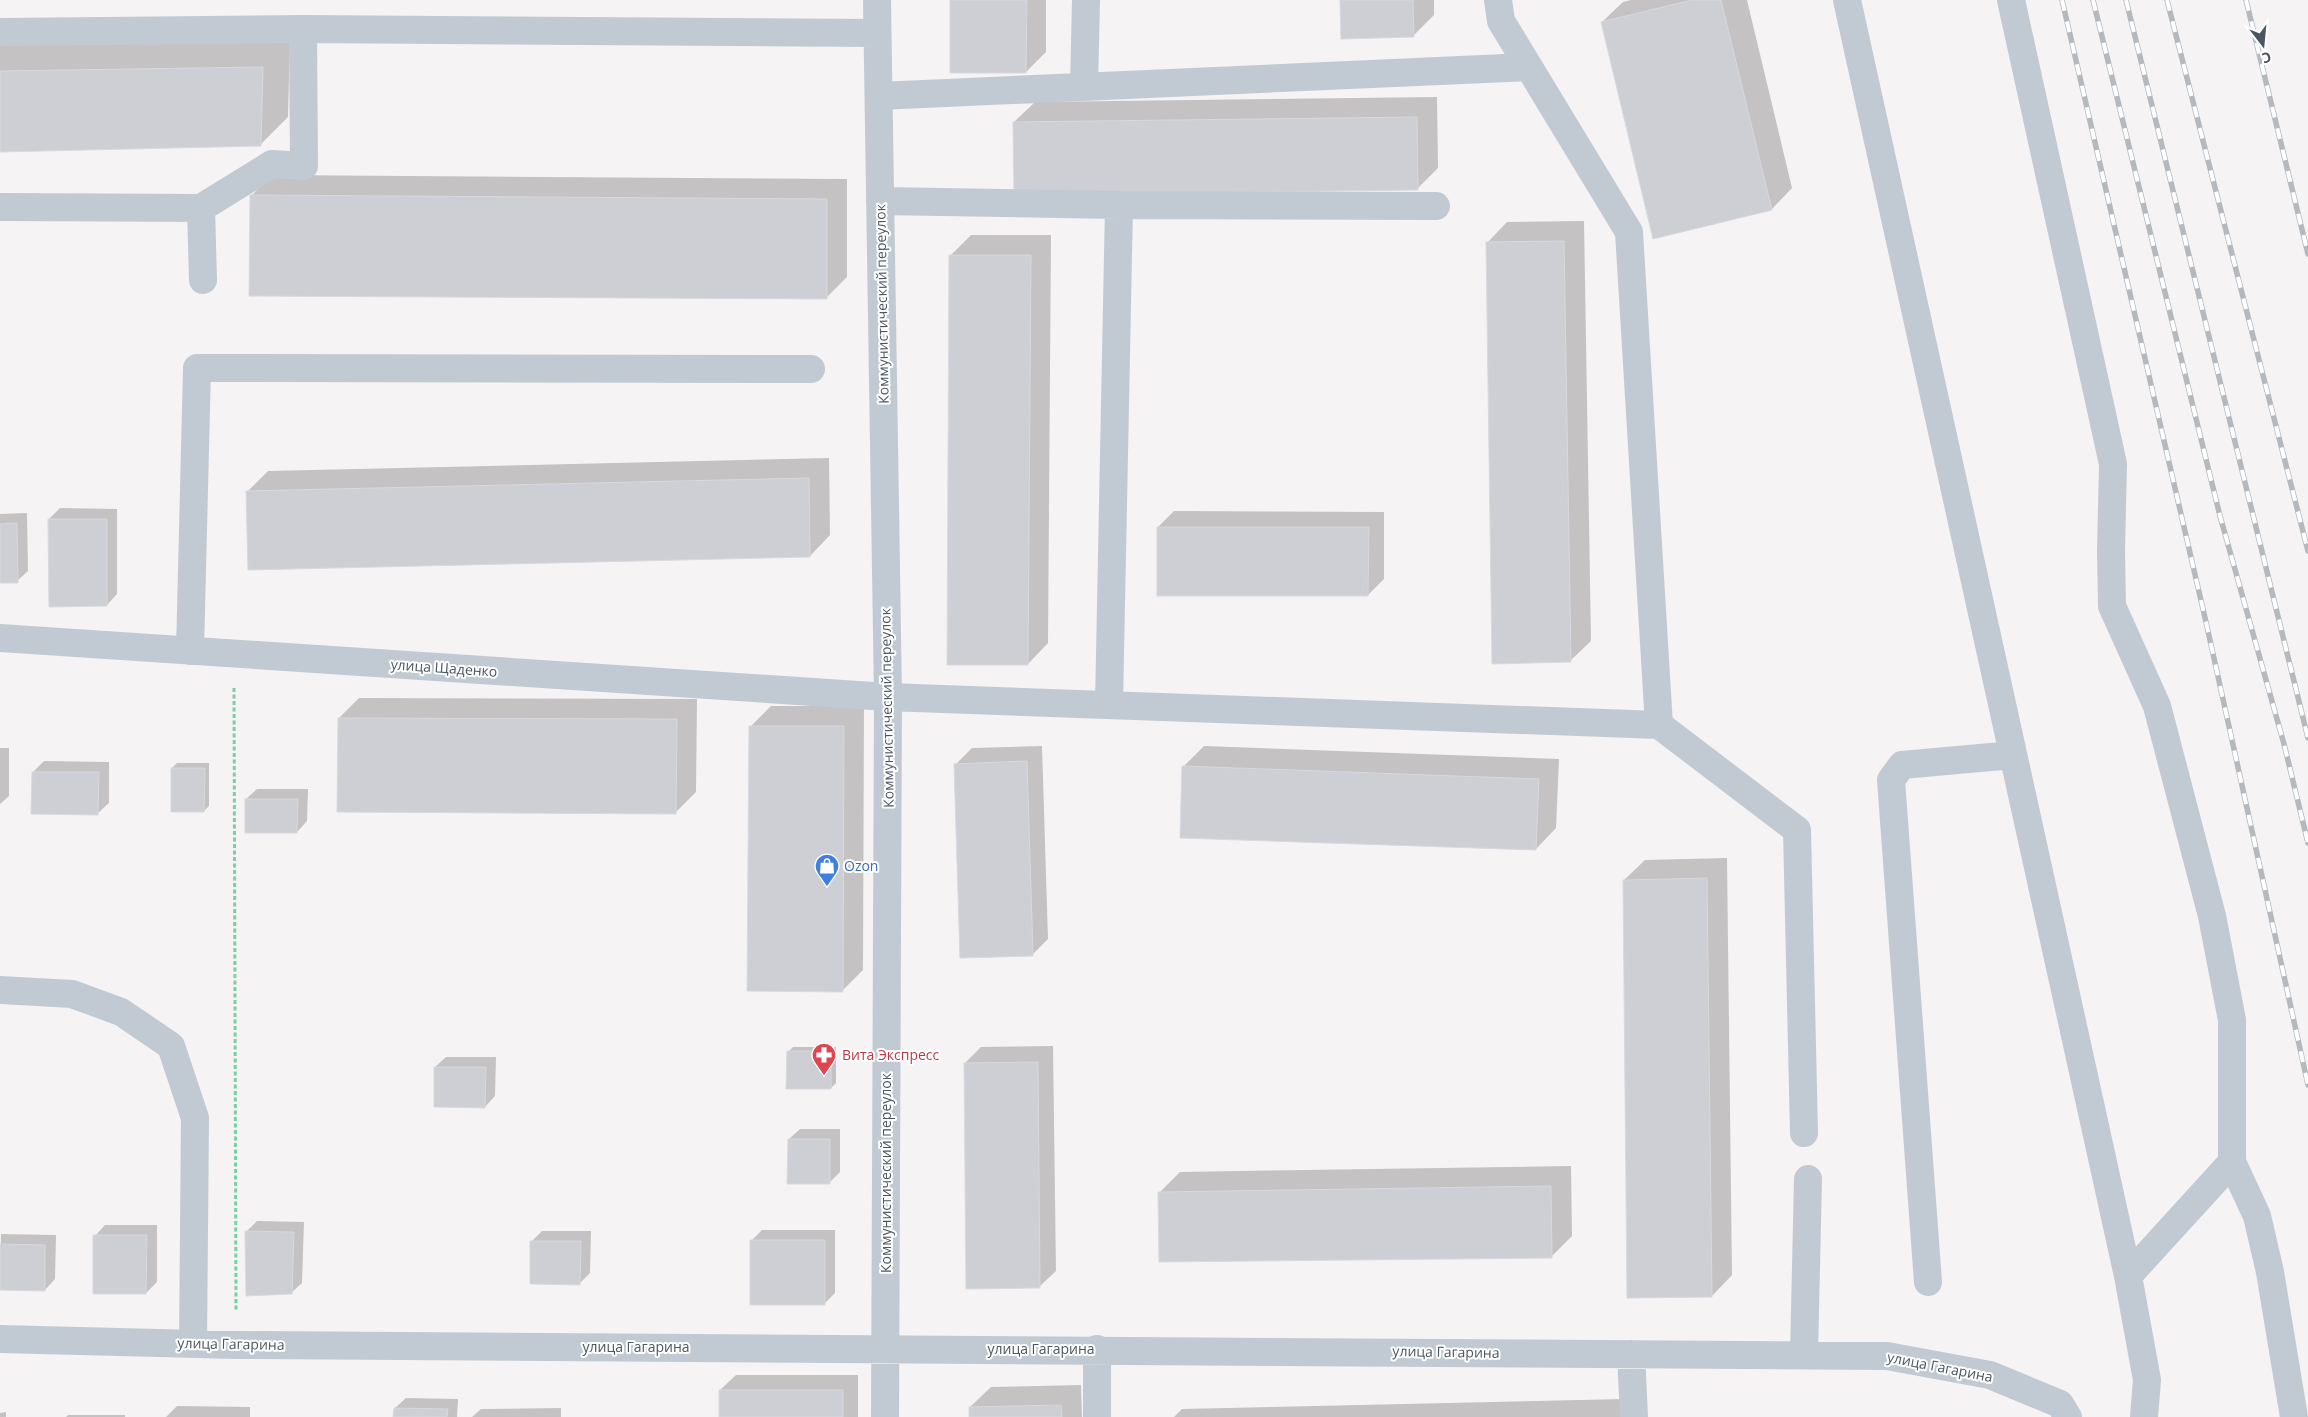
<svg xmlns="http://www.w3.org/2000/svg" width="2308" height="1417" font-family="'Open Sans',sans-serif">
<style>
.shadow{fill:#0003}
.building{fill:#cdcfd5;stroke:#d7d9de}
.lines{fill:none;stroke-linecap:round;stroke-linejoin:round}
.path{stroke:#7ad0a6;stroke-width:3;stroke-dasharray:4 2.5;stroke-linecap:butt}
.minor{stroke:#c1cad2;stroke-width:28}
.rail-casing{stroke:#b5b8bd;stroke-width:5.5}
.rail{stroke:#fff;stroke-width:4;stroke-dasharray:11;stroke-linecap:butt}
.labels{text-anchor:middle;stroke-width:4;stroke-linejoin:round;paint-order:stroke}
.street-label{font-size:14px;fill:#4a5661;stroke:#fff}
.shop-label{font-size:14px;fill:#366cbe;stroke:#fff;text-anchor:start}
.health-label{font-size:14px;fill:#be3a42;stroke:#fff;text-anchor:start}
</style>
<rect width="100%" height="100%" fill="#f5f3f3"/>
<path class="shadow" d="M952,0H1046V52L1026,72Z
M1341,0H1434V15L1413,36Z
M1631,0H1747L1792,188L1772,209L1654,237L1602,22L1623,2Z
M290,39L288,117L260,145L0,151V44Z
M1437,97L1438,168L1417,189L1014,122L1035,102Z
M272,175L847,179V277L826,298L251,196Z
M1584,221L1591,641L1570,661L1487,243L1507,222Z
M971,235H1051L1048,643L1028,664L951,255Z
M829,458L830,535L810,556L248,491L268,471Z
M60,508L117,509V594L107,605L49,519Z
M1174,511L1384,512V579L1368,595L1158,527Z
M27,513L28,571L17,581H0V514Z
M359,698L697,699L696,792L675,813L339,718Z
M771,706H864L863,970L842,991L750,727Z
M1042,746L1048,939L1032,955L956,764L972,748Z
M1204,746L1559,759L1556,828L1536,849L1183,767Z
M0,748H9V796L0,804Z
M44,761L109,762V803L98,813L33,772Z
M177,763H209V806L204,811L172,768Z
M257,789H308L307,821L297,832L246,799Z
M1727,858L1732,1275L1712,1296L1624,880L1645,860Z
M1053,1046L1056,1271L1040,1286L965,1063L981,1047Z
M793,1047H836V1083L831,1088L788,1052Z
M446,1057H496L495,1096L485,1107L435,1067Z
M800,1129H840V1172L829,1183L789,1139Z
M1571,1166L1572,1236L1552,1256L1160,1192L1180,1172Z
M257,1221L304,1222L302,1283L291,1293L247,1231Z
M105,1225H157V1282L146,1293L95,1236Z
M762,1230H835V1293L824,1304L751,1241Z
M542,1231H591L590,1273L580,1283L532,1241Z
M1,1234L56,1235L55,1279L45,1290L0,1289Z
M736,1375H858V1417H720V1390Z
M1081,1385L1082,1417H971L970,1407L991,1387Z
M406,1398L458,1399L457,1417H395V1408Z
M1625,1399V1417H1174L1182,1409Z
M177,1406L250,1407V1417H166Z
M561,1408V1417H472L481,1409Z
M6,1412V1417H0V1413Z
M68,1415H125V1417H66Z"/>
<path class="building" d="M950,0H1027L1026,73H950Z
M1340,0H1413L1414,37L1341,39Z
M1692,0H1721L1772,210L1653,239L1601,22Z
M263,67L261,146L0,152V71Z
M1417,117L1418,190L1014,195L1013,122Z
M250,195L827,199V299L249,296Z
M1564,241L1571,662L1492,664L1486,242Z
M949,255H1031L1028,665H947Z
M809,478L810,557L248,570L246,491Z
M48,519H107V606L49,607Z
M17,523L18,583H0V524Z
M1157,527H1369L1368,596H1157Z
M338,718L677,719L676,814L337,812Z
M749,726H844L843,992L747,991Z
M1027,761L1033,956L960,958L954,764Z
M1182,766L1539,779L1536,850L1180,838Z
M171,768H205L204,812H171Z
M32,772H99L98,815L31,814Z
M245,799H298L297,833H245Z
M1707,878L1712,1297L1627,1298L1623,880Z
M787,1051H831V1089H786Z
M1038,1062L1040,1288L966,1289L964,1063Z
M434,1067H486L485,1108L434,1107Z
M788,1139H830V1184H787Z
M1551,1186L1552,1258L1159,1262L1158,1192Z
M245,1231L294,1232L292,1294L246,1296Z
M93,1235H147L146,1294H93Z
M750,1240H825V1305H750Z
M530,1241H581L580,1285L530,1284Z
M0,1244L45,1245V1291L0,1290Z
M719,1390H843V1417H719Z
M1061,1405L1062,1417H969V1407Z
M394,1408L448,1409L447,1417H393Z"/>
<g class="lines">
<path class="path" d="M234,688L236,1312"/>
<path class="minor" d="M877,0L888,697L885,1417
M1847,0L2128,1276L2147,1380L2144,1417
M2011,0L2113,464L2111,551L2112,606L2157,706L2212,916L2232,1020V1162L2128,1276
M0,32L303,29
M1084,87L1086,0
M879,96L1529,67
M880,201L1119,205L1436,206
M0,207L201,208
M203,280L201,208L272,164L304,166L303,29L877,33
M0,638L888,697L1659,725L1629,232L1501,21L1498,0
M190,651L197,368L811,369
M1109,705L1119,205
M1659,725L1797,830L1804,1133
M0,990L72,994L121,1012L171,1046L195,1118L193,1344
M2232,1162L2257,1216L2270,1272L2294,1417
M1928,1282L1891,780L1902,765L2013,755
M0,1339L237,1345L1887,1356L1990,1375L2060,1404L2068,1417
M1097,1349V1417
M1631,1354L1634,1417
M1804,1355L1808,1179"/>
<defs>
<path id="rail" d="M2062,0L2206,622L2308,1085
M2093,0L2220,516L2284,744L2308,843
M2126,0L2308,738
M2167,0L2308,551
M2246,0L2308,254"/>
</defs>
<use href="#rail" class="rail-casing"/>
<use href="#rail" class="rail"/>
</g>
<defs>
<symbol id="shop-pin" viewBox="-11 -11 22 30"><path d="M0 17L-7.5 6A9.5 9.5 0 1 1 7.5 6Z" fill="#3f7fe0" stroke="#fff"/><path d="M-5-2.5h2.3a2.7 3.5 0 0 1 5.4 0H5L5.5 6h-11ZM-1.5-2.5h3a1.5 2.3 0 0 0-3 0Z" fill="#fff"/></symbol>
<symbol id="pharmacy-pin" viewBox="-11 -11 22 30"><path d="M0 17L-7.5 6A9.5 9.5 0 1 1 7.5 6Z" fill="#e0444e" stroke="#fff"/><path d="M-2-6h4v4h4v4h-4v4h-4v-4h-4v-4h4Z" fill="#fff"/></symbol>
</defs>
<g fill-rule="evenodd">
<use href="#shop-pin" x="813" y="852" width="28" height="38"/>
<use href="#pharmacy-pin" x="810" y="1041" width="28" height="38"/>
</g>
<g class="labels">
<g class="street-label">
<text transform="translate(882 304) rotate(-91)" y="5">Коммунистический переулок</text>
<text transform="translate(444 668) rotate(4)" y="5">улица Щаденко</text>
<text transform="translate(887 708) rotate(-91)" y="5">Коммунистический переулок</text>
<text transform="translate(886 1173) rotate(-90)" y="5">Коммунистический переулок</text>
<text transform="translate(231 1344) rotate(1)" y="5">улица Гагарина</text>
<text x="636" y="1352">улица Гагарина</text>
<text x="1041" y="1354">улица Гагарина</text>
<text transform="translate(1446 1352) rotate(1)" y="5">улица Гагарина</text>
<text transform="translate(1940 1367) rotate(11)" y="5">улица Гагарина</text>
</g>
<g class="shop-label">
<text x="844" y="871">Ozon</text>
</g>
<g class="health-label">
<text x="842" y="1060">Вита Экспресс</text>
</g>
</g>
<g transform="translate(2263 45) rotate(164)" stroke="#ffffff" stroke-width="4" paint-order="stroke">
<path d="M0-4L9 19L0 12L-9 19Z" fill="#4a5661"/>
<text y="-8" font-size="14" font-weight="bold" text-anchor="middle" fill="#4a5661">С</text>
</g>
</svg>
